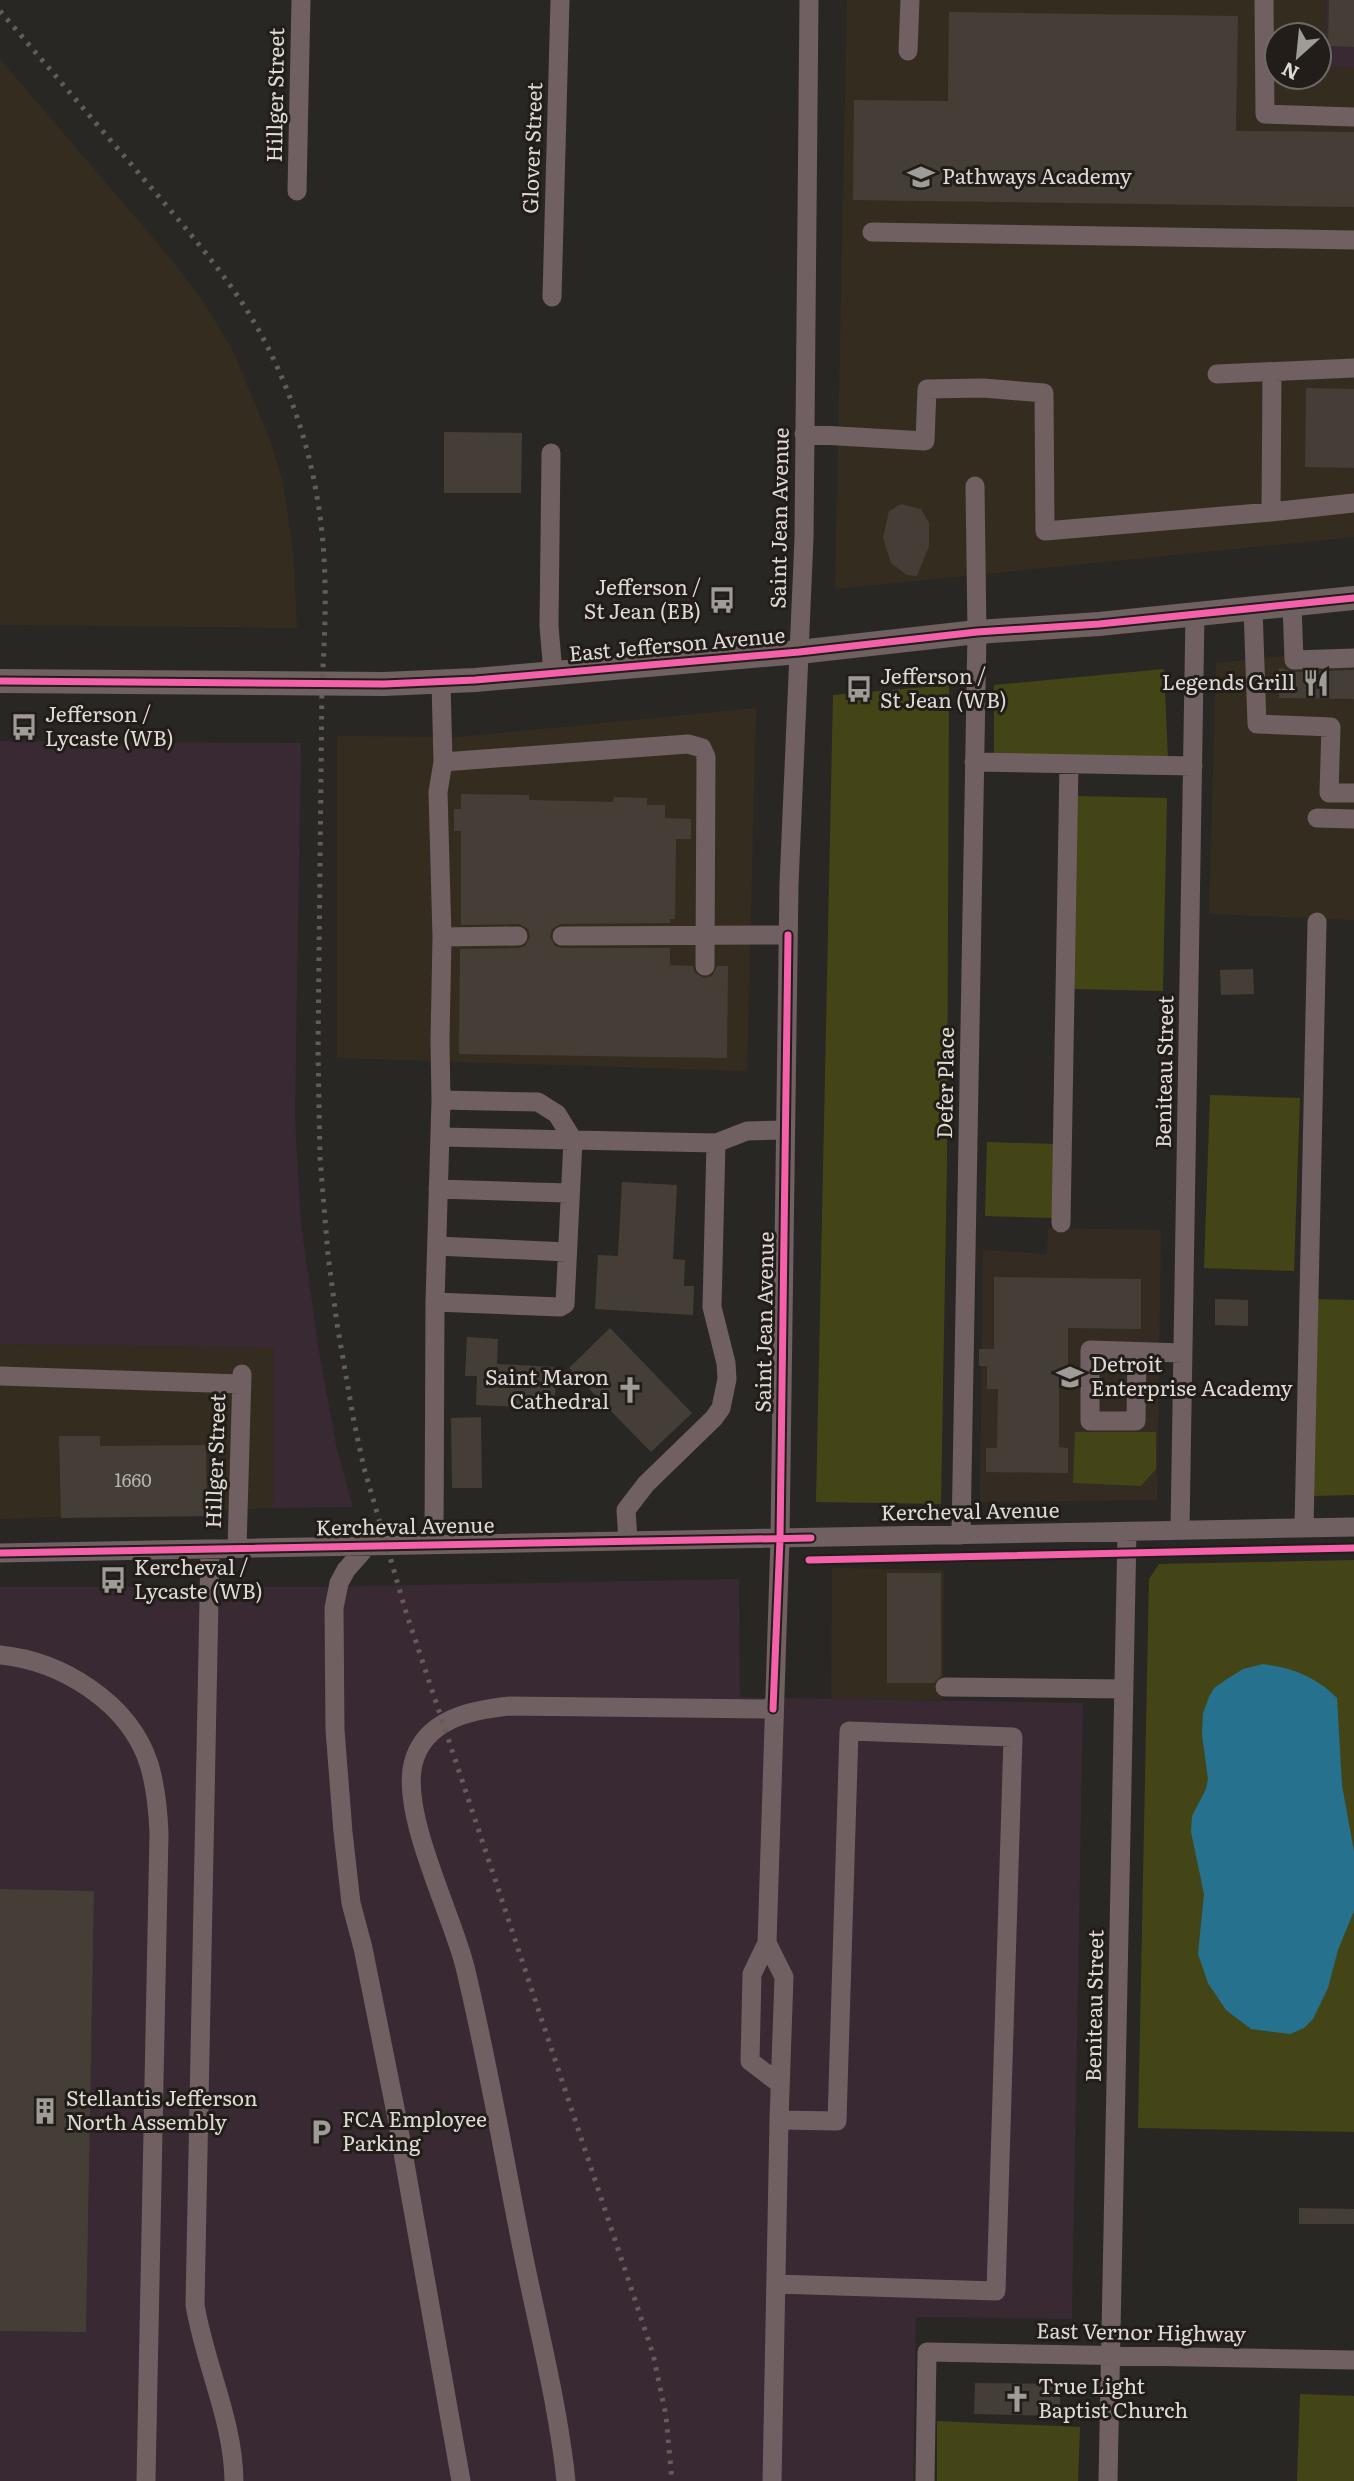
<svg xmlns="http://www.w3.org/2000/svg" width="1354" height="2481" font-family="Literata,serif">
<style>
.commercial{fill:#342d1f;fill-rule:evenodd}
.industrial{fill:#382932}
.built{fill:#342c22}
.green{fill:#444516}
.water{fill:#26718e}
.building{fill:#453e36}
.lines{fill:none;stroke-linecap:round;stroke-linejoin:round}
.minor{stroke:#706061;stroke-width:19}
.major{stroke:#6f6160;stroke-width:24}
.rail{stroke:#645c5b;stroke-width:5;stroke-dasharray:3.5 7;stroke-linecap:butt}
.cycleway-casing{stroke:#221d18;stroke-width:11}
.cycleway{stroke:#f560ab;stroke-width:7}
.labels{text-anchor:middle;stroke-width:6;stroke-linejoin:round;paint-order:stroke}
.number-label{font-size:18px;fill:#b8b4af}
.street-label{font-size:21px;fill:#dedbd7;stroke:#221d18}
.poi-label{font-size:21px;fill:#dedbd7;stroke:#221d18;text-anchor:start}
</style>
<rect width="100%" height="100%" fill="#292724"/>
<path class="commercial" d="M847,0H1326L1324,67L1354,68V537L835,589ZM1277,35H1319V77H1277Z
M0,59L170,258L204,303L232,349L270,440L283,483L293,550L297,628L0,625Z
M1354,649V920L1209,914L1216,663Z
M756,708L747,1071L337,1058V736L459,737Z
M0,1344L274,1348L273,1508L0,1519Z
M832,1568L944,1570L943,1700L831,1699Z"/>
<path class="industrial" d="M1326,0H1354V68L1324,67Z
M0,741L301,743L295,1117L301,1224L319,1351L336,1444L353,1507L273,1508L274,1348L0,1344Z
M739,1579L740,1697L1083,1703L1072,2319L916,2317L913,2481H0V1587H319Z"/>
<path class="built" d="M1048,1228L1161,1230L1157,1500L980,1502L983,1250L1047,1254Z"/>
<path class="green" d="M1164,669L1168,759L994,754V685Z
M949,685L947,1162L941,1504L816,1502L833,695Z
M1077,796L1167,798L1163,991L1073,989Z
M1210,1095L1300,1098L1294,1271L1204,1268Z
M987,1142L1055,1144L1053,1218L985,1216Z
M1314,1299L1354,1300V1495L1312,1496Z
M1075,1432H1156V1469L1141,1486L1073,1483Z
M1354,1560V2132L1138,2128L1149,1579L1159,1564Z
M1300,2394L1354,2396V2481H1297Z
M937,2421L1080,2427L1078,2481H937Z"/>
<path class="water" d="M1263,1664C1293,1668 1316,1677 1337,1698L1342,1785L1354,1852V1911L1338,1950L1328,1988L1313,2019L1304,2028L1290,2034L1251,2029L1226,2010L1208,1983L1198,1954L1204,1894L1191,1832L1192,1816L1206,1789L1208,1779L1202,1735L1203,1713L1209,1697L1214,1688L1227,1679L1243,1669Z"/>
<path class="building" d="M1329,0H1354V47L1328,46Z
M949,12L1238,16L1236,131L1354,132V207L853,200L854,100L948,101Z
M1306,388L1354,389V468L1305,467Z
M444,432L522,433L521,493H444Z
M901,504L921,509L929,523V546L917,576L907,575L891,563L883,538L889,511Z
M1279,668L1294,672L1354,670V699L1279,698Z
M461,794L529,795V800L613,802L614,797L647,798V805H665V818L691,819V839H676L675,919H670V923L561,924L552,929L550,937L555,946L562,948H670V965L693,966L695,973L704,978L712,976L717,966H728L727,1058L459,1054L460,949L519,948L525,946L530,937L528,929L519,924L461,925V831H454V809H461Z
M1253,969L1254,994L1221,995L1220,970Z
M622,1182L677,1185L673,1259L685,1260L684,1286H694L693,1315L595,1309L598,1255L618,1256Z
M994,1277L1141,1279V1329L1068,1328V1386H1059V1447L1068,1448V1473L986,1472V1448H997L998,1389H987V1366H979V1349H994Z
M1215,1299L1248,1300V1326L1215,1325Z
M610,1328L692,1413L651,1452L569,1368Z
M467,1337L498,1339L497,1364L556,1367L555,1401L525,1399L524,1407L476,1405L477,1376H465Z
M481,1417L482,1488H452L451,1418Z
M59,1436H100V1446L206,1445L207,1516L61,1518Z
M887,1573H941V1676L934,1683H887Z
M0,1889L94,1891L86,2332L0,2331Z
M1299,2208L1354,2209V2224H1299Z
M975,2383L1060,2384V2416L974,2414Z"/>
<g class="lines">
<path class="minor" d="M1264,0L1265,114L1354,117
M908,51L910,0
M297,191L301,0
M872,232L1354,240
M552,297L560,0
M1217,374L1354,368
M804,434L925,441L927,389L983,388L1044,393L1045,531L1271,512L1354,503
M551,453L549,626L553,673
M1271,512L1272,372
M1292,604L1294,660L1354,658
M1253,608L1257,724L1331,727L1329,793H1354
M441,682L443,762L438,792L442,937L440,1041L441,1100
M443,762L688,744L702,748L706,757L705,966
M974,762L1193,766
M1317,818L1354,819
M562,936L788,935
M442,937L518,936
M438,1189L569,1193
M1061,1223L1069,764
M437,1246L567,1252
M435,1302L560,1307L565,1304L573,1140L440,1137
M1137,1352L1136,1421H1090V1350L1183,1353
M0,1376L241,1384
M1304,1528L1317,922
M1180,1530L1195,614
M961,1535L977,632L975,486
M628,1541L626,1510L646,1484L714,1418L721,1408L727,1379L726,1363L712,1307L716,1143
M434,1543L435,1302L441,1100L538,1102L557,1114L573,1140L716,1143L747,1131L785,1130
M368,1545L346,1570L339,1583L334,1608L335,1730L343,1832L351,1903L363,1948L396,2113L461,2481
M237,1548L242,1374
M210,1549L195,2305C205,2365 233,2419 234,2481
M0,1553L1354,1527
M0,1655C61,1661 129,1702 149,1764C156,1787 158,1809 159,1833L146,2481
M945,1687L1124,1689
M767,1943L784,1977L779,2120L772,2481
M780,2084L750,2061L752,1974L767,1943L780,1539L789,884L804,538L809,0
M776,2284L996,2291L1013,1737L849,1731L837,2121L779,2120
M566,2481C558,2404 538,2328 523,2253C504,2158 488,2062 465,1967C452,1914 401,1816 413,1764C424,1719 471,1710 510,1706L773,1709
M925,2481L927,2352L1354,2360
M1108,2481L1127,1532"/>
<path class="major" d="M0,681L384,684L475,680L799,652L977,632L1099,624L1354,598"/>
<path class="rail" d="M0,11C44,62 87,113 131,164C169,209 208,252 241,301C279,359 306,429 317,497C328,558 326,622 322,683L318,1050L320,1158L328,1255L337,1324L354,1422L364,1468L406,1612L653,2354L666,2416L672,2481"/>
<defs>
<path id="cycleway" d="M0,681L384,684L475,680L799,652L977,632L1099,624L1354,598
M0,1553L811,1538
M809,1560L1354,1548
M773,1709L780,1539L788,935"/>
</defs>
<use href="#cycleway" class="cycleway-casing"/>
<use href="#cycleway" class="cycleway"/>
</g>
<defs>
<symbol id="school-bare" viewBox="-9 -9 18 18"><path d="M0-5L7-2L0 1L-7-2ZM-4 1L0 2.5L4 1V4Q0 6-4 4Z" fill="#9f9c98" stroke="#221d18" stroke-width="2.5" paint-order="stroke"/></symbol>
<symbol id="bus-bare" viewBox="-9 -9 18 18"><path d="M-5-6H5V4H4V6H2V4H-2V6H-4V4H-5ZM-3.5-4V0h7V-4ZM-3.5 1.2v1.5H-2V1.2ZM2 1.2v1.5H3.5V1.2Z" fill="#9f9c98" stroke="#221d18" stroke-width="2.5" paint-order="stroke"/></symbol>
<symbol id="restaurant-bare" viewBox="-9 -9 18 18"><path d="M-5-6h1v4h1v-4h1v4h1v-4h1v5L-1.5 .5V6h-2V.5L-5-1ZM5-6V6H3V1.5H1.5Q1.5-4 5-6Z" fill="#9f9c98" stroke="#221d18" stroke-width="2.5" paint-order="stroke"/></symbol>
<symbol id="church-bare" viewBox="-9 -9 18 18"><path d="M-1.2-6h2.4v3.5h3.3v2.4h-3.3V6h-2.4V-.1h-3.3v-2.4h3.3Z" fill="#9f9c98" stroke="#221d18" stroke-width="2.5" paint-order="stroke"/></symbol>
<symbol id="building-bare" viewBox="-9 -9 18 18"><path d="M-4-6H4V6H1V3H-1V6H-4ZM-2.5-4.3h1.7v1.8h-1.7ZM.8-4.3h1.7v1.8H.8ZM-2.5-1h1.7V.8h-1.7ZM.8-1h1.7V.8H.8Z" fill="#9f9c98" stroke="#221d18" stroke-width="2.5" paint-order="stroke"/></symbol>
<symbol id="parking-bare" viewBox="-9 -9 18 18"><path d="M-3.5-5.5H1a3.5 3.5 0 0 1 0 7H-1V5.5H-3.5ZM-1-3.4V-.6H.8a1.4 1.4 0 0 0 0-2.8Z" fill="#9f9c98" stroke="#221d18" stroke-width="2.5" paint-order="stroke"/></symbol>
</defs>
<g fill-rule="evenodd">
<use href="#school-bare" x="902" y="158" width="38" height="38"/>
<use href="#bus-bare" x="703" y="581" width="38" height="38"/>
<use href="#restaurant-bare" x="1297" y="664" width="38" height="38"/>
<use href="#bus-bare" x="840" y="670" width="38" height="38"/>
<use href="#bus-bare" x="5" y="708" width="38" height="38"/>
<use href="#school-bare" x="1051" y="1358" width="38" height="38"/>
<use href="#church-bare" x="611" y="1371" width="38" height="38"/>
<use href="#bus-bare" x="94" y="1561" width="38" height="38"/>
<use href="#building-bare" x="26" y="2092" width="38" height="38"/>
<use href="#parking-bare" x="302" y="2113" width="38" height="38"/>
<use href="#church-bare" x="998" y="2380" width="38" height="38"/>
</g>
<g class="labels">
<g class="number-label">
<text x="133" y="1487">1660</text>
</g>
<g class="street-label">
<text transform="translate(276 95) rotate(-89)" y="7">Hillger Street</text>
<text transform="translate(533 148) rotate(-88)" y="7">Glover Street</text>
<text transform="translate(780 518) rotate(-89)" y="7">Saint Jean Avenue</text>
<text transform="translate(677 645) rotate(-5)" y="7">East Jefferson Avenue</text>
<text transform="translate(1165 1072) rotate(-89)" y="7">Beniteau Street</text>
<text transform="translate(946 1083) rotate(-89)" y="7">Defer Place</text>
<text transform="translate(765 1322) rotate(-89)" y="7">Saint Jean Avenue</text>
<text transform="translate(216 1461) rotate(-88)" y="7">Hillger Street</text>
<text transform="translate(970 1512) rotate(-1)" y="7">Kercheval Avenue</text>
<text transform="translate(405 1527) rotate(-1)" y="7">Kercheval Avenue</text>
<text transform="translate(1095 2006) rotate(-89)" y="7">Beniteau Street</text>
<text transform="translate(1141 2333) rotate(1)" y="7">East Vernor Highway</text>
</g>
<g class="poi-label">
<text x="942" y="184">Pathways Academy</text>
<text x="701" y="595" text-anchor="end">Jefferson /<tspan x="701" dy="24">St Jean (EB)</tspan></text>
<text x="880" y="684">Jefferson /<tspan x="880" dy="24">St Jean (WB)</tspan></text>
<text x="1295" y="690" text-anchor="end">Legends Grill</text>
<text x="45" y="722">Jefferson /<tspan x="45" dy="24">Lycaste (WB)</tspan></text>
<text x="1091" y="1372">Detroit<tspan x="1091" dy="24">Enterprise Academy</tspan></text>
<text x="609" y="1385" text-anchor="end">Saint Maron<tspan x="609" dy="24">Cathedral</tspan></text>
<text x="134" y="1575">Kercheval /<tspan x="134" dy="24">Lycaste (WB)</tspan></text>
<text x="66" y="2106">Stellantis Jefferson<tspan x="66" dy="24">North Assembly</tspan></text>
<text x="342" y="2127">FCA Employee<tspan x="342" dy="24">Parking</tspan></text>
<text x="1038" y="2394">True Light<tspan x="1038" dy="24">Baptist Church</tspan></text>
</g>
</g>
<g transform="translate(1298 56) rotate(207)"><circle r="33" fill="#221d18" stroke="#6d6964" stroke-width="2"/>
<path d="M0-5L12 26L0 18L-12 26Z" fill="#9f9c98"/>
<text y="-10" font-size="19" font-weight="bold" text-anchor="middle" fill="#dedbd7">N</text>
</g>
</svg>
